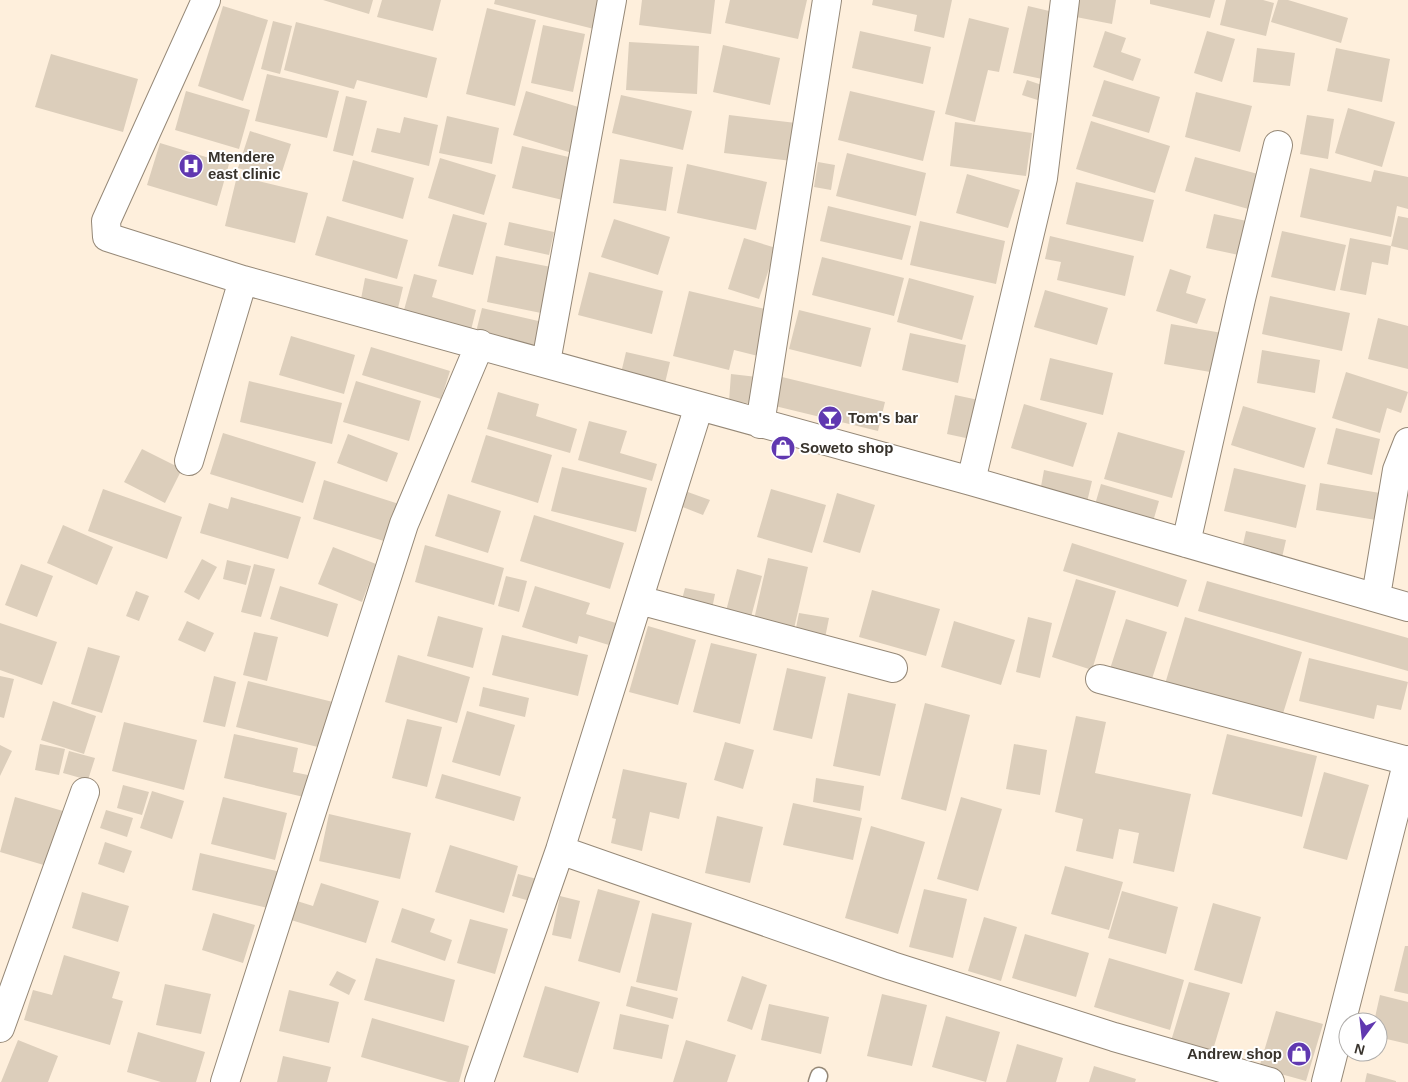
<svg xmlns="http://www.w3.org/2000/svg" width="1408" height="1082" font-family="Arial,sans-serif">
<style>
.building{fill:#dccebb}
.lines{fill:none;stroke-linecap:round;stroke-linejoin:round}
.lane-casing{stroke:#958877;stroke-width:19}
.street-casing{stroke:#958877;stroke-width:30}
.lane{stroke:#fff;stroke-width:16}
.street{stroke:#fff;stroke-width:28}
.labels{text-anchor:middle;stroke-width:4;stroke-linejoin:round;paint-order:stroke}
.poi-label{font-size:15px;font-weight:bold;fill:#38332c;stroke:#fff;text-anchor:start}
</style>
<rect width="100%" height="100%" fill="#feefdc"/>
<path class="building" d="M323,0H373L369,14Z
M382,0H441L433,31L377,17Z
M495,0H601L594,29L494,4Z
M642,0H715L711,34L639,25Z
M730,0H807L798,39L725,23Z
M873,0H952L944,38L914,31L917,15L872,5Z
M1079,0H1116L1112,24L1076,17Z
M1150,0H1215L1210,18L1150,4Z
M1226,0H1263L1274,3L1266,36L1220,25Z
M1278,0H1288L1348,18L1341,43L1271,22Z
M223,6L268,20L243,101L198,86Z
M1028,6L1062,14L1047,80L1013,73Z
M487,8L536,20L515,106L466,94Z
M969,18L1009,28L999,72L988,70L975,122L945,114Z
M273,21L292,26L280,74L261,69Z
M296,22L437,58L427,98L357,80L354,89L284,70Z
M543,25L585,34L573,92L531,83Z
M860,31L931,47L923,84L852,68Z
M1105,31L1126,38L1121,52L1141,59L1133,81L1093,67Z
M1207,31L1235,39L1222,82L1194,73Z
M629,42L699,46L697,94L626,90Z
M723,45L780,58L770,105L713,92Z
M1257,48L1295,53L1290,86L1253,82Z
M1336,48L1390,59L1382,102L1327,91Z
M51,54L138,79L123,132L35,107Z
M267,74L339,91L327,138L255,121Z
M1027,80L1054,89L1050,104L1022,95Z
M1104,80L1160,97L1149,133L1092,116Z
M186,91L250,110L239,149L175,130Z
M526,91L585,109L572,153L513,135Z
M850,91L935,111L923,161L838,140Z
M1196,92L1252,106L1240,152L1185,137Z
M621,95L692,111L683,150L612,133Z
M346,96L367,101L353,156L333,151Z
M1348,108L1395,122L1382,167L1335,153Z
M729,115L796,123L792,161L724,153Z
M1307,115L1334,119L1328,159L1300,154Z
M447,116L499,128L492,164L439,153Z
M404,117L438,125L429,166L371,152L377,128L400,133Z
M1091,121L1170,146L1155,193L1076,169Z
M955,122L1032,133L1026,176L950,166Z
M250,131L291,144L279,181L238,168Z
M160,143L229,164L217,206L147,185Z
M522,146L577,159L567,201L512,188Z
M847,153L926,173L916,216L836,196Z
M1195,157L1269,177L1259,212L1185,191Z
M440,158L496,175L484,215L428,198Z
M620,159L673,167L666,211L613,203Z
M353,160L414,178L403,219L342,201Z
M818,162L835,165L831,190L814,187Z
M687,164L767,182L756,230L677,213Z
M1310,168L1371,182L1374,170L1408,177V209L1397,206L1391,237L1300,217Z
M967,174L1020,190L1008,228L956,213Z
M237,176L308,193L295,243L225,226Z
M1076,182L1154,200L1143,242L1066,224Z
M828,206L911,226L902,260L820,241Z
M453,214L487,223L473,275L438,266Z
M1214,214L1256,223L1248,257L1206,248Z
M327,216L408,240L397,279L315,255Z
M1398,216L1408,218V250L1391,246Z
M614,219L670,237L658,275L601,257Z
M920,221L1005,241L996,284L910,265Z
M509,222L554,232L549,255L504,245Z
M1282,231L1346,245L1335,291L1271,277Z
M1050,236L1134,256L1125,296L1057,280L1061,262L1045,259Z
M744,238L776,248L759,299L728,289Z
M1350,238L1391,246L1388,265L1372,262L1366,295L1340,290Z
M496,256L551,267L541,313L487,302Z
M822,257L904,278L894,316L812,295Z
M1170,269L1191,276L1186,293L1206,299L1197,324L1156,311Z
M589,272L663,291L652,334L578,315Z
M414,274L437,280L432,297L476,310L471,330L404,310Z
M365,278L403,287L398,308L361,299Z
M909,278L974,296L962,340L897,322Z
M1045,290L1108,308L1097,345L1034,327Z
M689,291L773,311L762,357L734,350L729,370L673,356Z
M1270,296L1350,313L1342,351L1262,334Z
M482,308L547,323L541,347L476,332Z
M799,310L871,328L861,367L789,349Z
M1378,318L1408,326V369L1368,359Z
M1171,324L1222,333L1216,373L1164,364Z
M910,333L966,345L958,383L902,370Z
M291,336L355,355L344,394L279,375Z
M371,347L450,371L441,399L362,375Z
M1262,350L1320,360L1315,393L1257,383Z
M626,352L670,362L665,383L621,373Z
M1050,358L1113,373L1103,415L1040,400Z
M1346,372L1408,392L1401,413L1387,408L1380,433L1332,418Z
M731,374L757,377L756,404L729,401Z
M782,377L885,402L878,431L775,406Z
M249,381L342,403L332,444L240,422Z
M356,381L421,401L409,441L343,422Z
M498,392L539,404L536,416L577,429L570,453L487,429Z
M955,395L988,402L980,441L947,434Z
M1024,404L1087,423L1073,467L1011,448Z
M1243,406L1316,428L1304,468L1231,445Z
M589,421L627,431L620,453L657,464L652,481L578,460Z
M1336,428L1380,439L1372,475L1327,464Z
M1118,432L1185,451L1172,498L1104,479Z
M223,433L316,462L303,503L210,474Z
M348,434L398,453L387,482L337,463Z
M486,435L552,455L538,503L471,482Z
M142,449L182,469L165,503L124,482Z
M562,467L647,488L636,532L551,511Z
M1234,468L1306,485L1296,528L1224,511Z
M1044,470L1092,481L1087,502L1040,492Z
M324,480L399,504L387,542L313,519Z
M1320,483L1380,493L1376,520L1316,510Z
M1101,484L1159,501L1152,525L1094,508Z
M103,489L182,517L167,559L88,531Z
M771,489L826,505L812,553L757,537Z
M685,491L710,500L703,515L680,506Z
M837,493L875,505L860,553L823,542Z
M448,494L501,511L488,553L435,536Z
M231,497L301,517L288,559L200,533L209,503L228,509Z
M534,515L624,543L610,589L520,561Z
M63,525L113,547L97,585L47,563Z
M1246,531L1286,540L1281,562L1241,553Z
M1072,543L1187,580L1178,607L1063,571Z
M425,545L504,568L494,605L415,582Z
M333,547L376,564L362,602L318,584Z
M768,558L808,567L793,633L753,624Z
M202,559L217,567L199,600L184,592Z
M227,560L251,566L246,585L223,579Z
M21,564L53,576L37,617L5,605Z
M254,564L275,569L261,617L241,612Z
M737,569L762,576L751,617L726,611Z
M506,576L527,581L519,612L498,606Z
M1076,579L1116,591L1092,670L1052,657Z
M1207,581L1408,638V671L1198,611Z
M280,586L338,604L328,637L270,619Z
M535,586L590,603L586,614L616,623L609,645L579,636L577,644L522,627Z
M685,588L715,594L711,614L680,607Z
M872,590L940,609L926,656L859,637Z
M136,591L149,596L139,621L126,616Z
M799,613L829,618L825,638L795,633Z
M438,616L483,628L473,668L427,656Z
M1028,617L1052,623L1040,678L1016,672Z
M1185,617L1302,652L1281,720L1165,684Z
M1126,619L1167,632L1151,682L1110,669Z
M187,621L214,633L205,652L178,640Z
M954,621L1015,640L1001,685L941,667Z
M0,623L57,642L42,685L0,670Z
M648,626L696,640L678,705L629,692Z
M254,632L278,637L267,681L243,675Z
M502,635L588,655L578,696L492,675Z
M711,643L757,654L740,724L693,712Z
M88,647L120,656L102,713L71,704Z
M398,655L470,677L457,723L385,702Z
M1309,658L1408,682L1401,710L1377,705L1374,719L1299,701Z
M787,668L826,677L812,739L773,730Z
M0,676L14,679L4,718L0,717Z
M214,676L236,682L225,727L203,722Z
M248,681L333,702L322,748L236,727Z
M483,687L529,698L525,717L479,706Z
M848,693L896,704L880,776L833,766Z
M53,701L96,716L84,754L41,740Z
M925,703L970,715L946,811L901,799Z
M467,711L515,725L500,776L452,762Z
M1076,716L1106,722L1095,773L1191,794L1174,872L1133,863L1139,833L1119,829L1113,859L1076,851L1083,819L1055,812Z
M407,719L442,727L427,787L392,778Z
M124,722L197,740L184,790L112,771Z
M234,734L298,748L293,772L313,776L308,798L224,778Z
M1227,734L1317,756L1302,817L1212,794Z
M725,742L754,750L743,789L714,780Z
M40,744L65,749L59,775L35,770Z
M1014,744L1047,750L1040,795L1006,789Z
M0,745L12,751L0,776Z
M69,751L95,758L88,780L63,773Z
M623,769L687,783L679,819L650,812L642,851L611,843L616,819L612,818Z
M1324,772L1369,785L1347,860L1303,848Z
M442,774L521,797L514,821L435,798Z
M816,778L864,786L860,811L813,802Z
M123,785L149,792L142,815L117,808Z
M152,791L184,801L172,839L140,828Z
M15,797L63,811L47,866L0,852Z
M223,797L287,813L275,860L211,844Z
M961,797L1002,809L978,891L937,879Z
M793,803L862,818L853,860L783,845Z
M106,810L133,818L127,837L100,828Z
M329,814L411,833L400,879L319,861Z
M717,816L763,827L750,883L705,873Z
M871,826L925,842L898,934L845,918Z
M105,842L132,851L124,873L98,864Z
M450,845L518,866L504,913L435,892Z
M200,853L281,872L272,909L192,890Z
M1065,866L1123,882L1109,930L1051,914Z
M518,874L537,879L530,901L512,896Z
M321,883L379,901L366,943L291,920L297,901L313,906Z
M598,889L640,901L620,973L578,961Z
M924,889L967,899L953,958L909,947Z
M1122,891L1178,907L1166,954L1108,938Z
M82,892L129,906L118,942L72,928Z
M560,896L580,901L571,939L552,935Z
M1213,903L1261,917L1242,984L1194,970Z
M402,908L435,919L430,932L452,940L445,961L391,942Z
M213,913L255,925L243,963L202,950Z
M652,913L692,923L677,991L636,982Z
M984,917L1017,927L1001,981L968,971Z
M470,919L508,929L495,974L457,963Z
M1025,934L1089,953L1076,997L1012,978Z
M1405,946H1408V994L1394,991Z
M64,955L120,972L112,998L123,1001L110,1045L24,1020L33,990L52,995Z
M376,958L455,980L444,1022L364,1000Z
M1109,958L1184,980L1170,1030L1094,1007Z
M337,971L356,980L349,995L329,985Z
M742,976L767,985L752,1030L727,1021Z
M1189,982L1230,993L1212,1053L1171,1041Z
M165,984L211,994L201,1034L156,1025Z
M545,986L600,1002L578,1073L523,1057Z
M631,986L678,998L673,1019L626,1006Z
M289,990L339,1002L329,1043L279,1031Z
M882,994L927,1005L912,1066L867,1056Z
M1380,995L1408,1002V1044L1378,1037V1022H1374Z
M769,1004L829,1017L821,1054L761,1040Z
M1276,1011L1323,1024L1306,1081L1259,1068Z
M620,1014L669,1025L662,1059L613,1049Z
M946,1016L1000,1032L986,1082L932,1067Z
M372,1018L469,1046L459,1082H448L361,1057Z
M138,1032L205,1052L196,1082H161L127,1072Z
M18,1040L58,1056L48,1082H1Z
M686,1040L736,1055L727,1082H673Z
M1017,1044L1063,1058L1056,1082H1006Z
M283,1056L331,1067L327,1082H277Z
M1094,1066L1136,1079L1135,1082H1089Z
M1367,1073L1396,1081V1082H1365Z"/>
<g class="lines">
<defs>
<path id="lane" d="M817,1082L819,1076"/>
<path id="street" d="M206,0L106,221L107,237L243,280L971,481L1408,607
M546,362L612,0
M760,424L827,0
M189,461L243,280
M971,481L1043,178L1065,0
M1186,543L1241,299L1278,145
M1376,596L1397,470L1408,442
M639,600L893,668
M1100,679L1408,761
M560,850L892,966L1114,1037L1270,1082
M0,1028L85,792
M225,1082L404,524L480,344
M479,1082L560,850L699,406
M1326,1082L1408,760"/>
</defs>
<use href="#lane" class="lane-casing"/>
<use href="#street" class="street-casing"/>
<use href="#lane" class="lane"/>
<use href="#street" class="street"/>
</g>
<defs>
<symbol id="hospital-disc" viewBox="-11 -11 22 22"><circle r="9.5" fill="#6038b0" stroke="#fff"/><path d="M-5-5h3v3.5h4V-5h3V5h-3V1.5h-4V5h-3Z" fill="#fff"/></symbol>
<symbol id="bar-disc" viewBox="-11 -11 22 22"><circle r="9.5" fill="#6038b0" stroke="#fff"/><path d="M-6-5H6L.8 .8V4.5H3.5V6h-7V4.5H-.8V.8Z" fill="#fff"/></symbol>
<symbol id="shop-disc" viewBox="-11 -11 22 22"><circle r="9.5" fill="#6038b0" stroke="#fff"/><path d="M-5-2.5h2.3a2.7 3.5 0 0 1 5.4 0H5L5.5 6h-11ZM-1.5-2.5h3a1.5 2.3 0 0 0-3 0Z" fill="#fff"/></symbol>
</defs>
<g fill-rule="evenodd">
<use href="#hospital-disc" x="177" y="152" width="28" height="28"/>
<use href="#bar-disc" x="816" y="404" width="28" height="28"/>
<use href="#shop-disc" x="769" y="434" width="28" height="28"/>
<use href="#shop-disc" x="1285" y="1040" width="28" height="28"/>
</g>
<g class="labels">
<g class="poi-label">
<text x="208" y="162">Mtendere<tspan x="208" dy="17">east clinic</tspan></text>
<text x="848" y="423">Tom's bar</text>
<text x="800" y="453">Soweto shop</text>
<text x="1282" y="1059" text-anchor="end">Andrew shop</text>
</g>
</g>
<g transform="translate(1363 1037) rotate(195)"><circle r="24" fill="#ffffff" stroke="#afadab"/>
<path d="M0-4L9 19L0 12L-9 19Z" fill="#6038b0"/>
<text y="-8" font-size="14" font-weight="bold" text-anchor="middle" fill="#38332c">N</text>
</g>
</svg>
